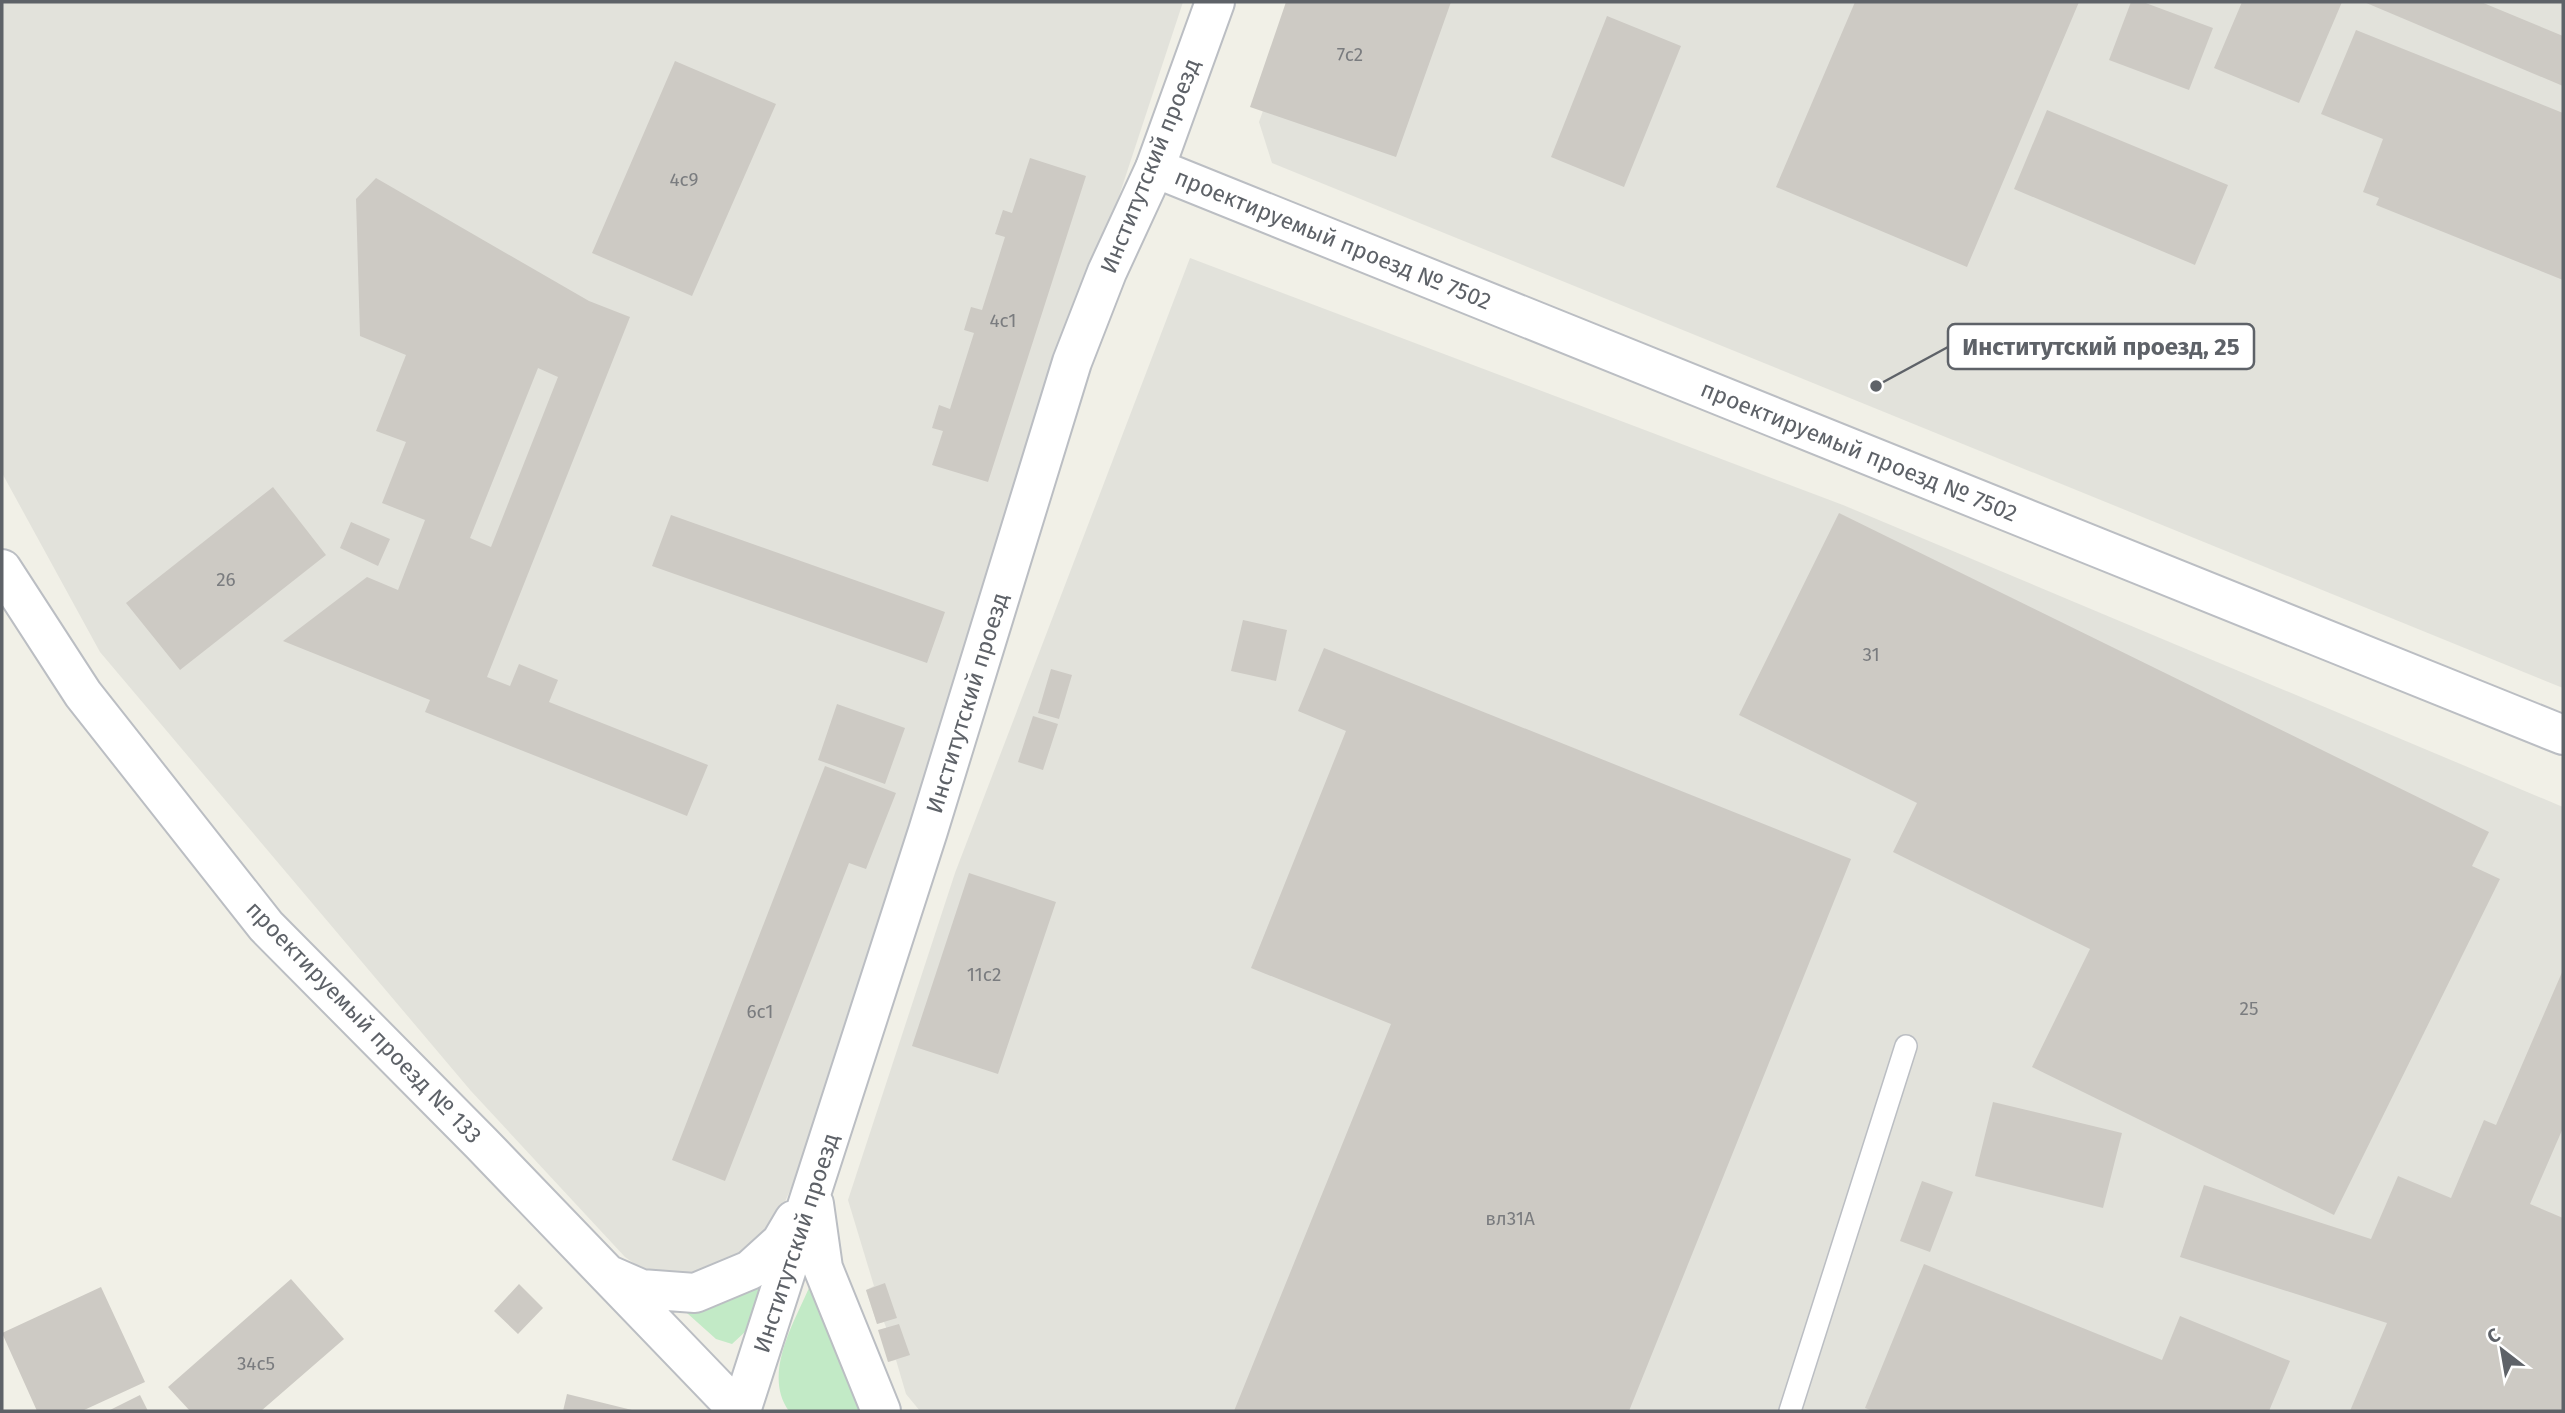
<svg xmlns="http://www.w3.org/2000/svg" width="2565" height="1413" font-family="'Fira Sans',sans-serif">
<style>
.industrial{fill:#e2e2db}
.green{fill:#c2eac6}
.building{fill:#cdcac4;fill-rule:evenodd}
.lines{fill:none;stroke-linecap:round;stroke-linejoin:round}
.service-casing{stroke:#bbbec3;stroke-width:24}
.minor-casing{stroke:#bbbec3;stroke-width:42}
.tertiary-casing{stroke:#bbbec3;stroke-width:42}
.service{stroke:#fff;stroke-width:21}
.minor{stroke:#fff;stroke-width:38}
.tertiary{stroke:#fff;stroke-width:38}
.labels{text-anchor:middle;stroke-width:7;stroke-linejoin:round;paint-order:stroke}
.number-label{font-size:19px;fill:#7a7c7f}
.street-label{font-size:23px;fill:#5e6268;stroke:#fff}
.leader{fill:none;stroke:#5e6268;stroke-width:2.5}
.callout-dot{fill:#5e6268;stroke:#fff;stroke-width:2.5}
.callout{fill:#fff;stroke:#5e6268;stroke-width:2.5}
.callout-label{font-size:24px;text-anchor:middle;font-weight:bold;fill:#5e6268}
</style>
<rect width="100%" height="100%" fill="#f1f0e7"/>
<path class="industrial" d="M2,2H1183L794,1182L777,1219L750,1247L733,1258L699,1274L648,1273L625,1257L471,1091L100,652L2,473Z
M1302,2H2563V688L1272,163L1259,122Z
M1190,258L1843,505L2563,807V1411H920L906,1394L896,1360L888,1362L886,1327L884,1322L877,1324L866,1290L874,1286L848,1200L955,873Z"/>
<path class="green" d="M812,1281L868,1411H789C761,1373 797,1318 812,1281Z
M763,1283L746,1331L732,1344L716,1339L678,1305L722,1301Z"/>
<path class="building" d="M1286,2H1451L1396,157L1250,107Z
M1855,2H2079L1967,267L1776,187Z
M2131,2H2143L2213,28L2189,90L2109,60Z
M2242,2H2342L2299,103L2214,68Z
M2364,2H2481L2563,36V86Z
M1607,16L1681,46L1624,187L1551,157Z
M2356,30L2563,113V280L2376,205L2379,198L2363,192L2383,139L2321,114Z
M675,61L776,104L692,296L592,253Z
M2047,110L2228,185L2195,265L2014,189Z
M1030,158L1086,176L988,482L932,465L943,431L932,428L939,405L950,409L974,333L964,330L971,307L982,310L1005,237L995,234L1003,210L1012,213Z
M376,178L589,301L630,317L487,677L510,686L519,664L558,680L549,702L708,765L687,816L425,712L430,700L283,641L367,577L398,590L425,520L382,503L406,442L376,431L406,355L360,336L356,199ZM538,368L558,377L491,547L470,538Z
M273,487L326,555L180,670L126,603Z
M1839,513L2489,832L2472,866L2500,879L2334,1215L2032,1067L2090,949L1893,852L1917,803L1739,715Z
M671,515L945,612L927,663L652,566Z
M351,522L390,539L378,566L340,548Z
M1243,620L1287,630L1276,681L1231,671Z
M1324,648L1851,859L1629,1411H1234L1391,1024L1251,968L1346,731L1298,711Z
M1051,669L1072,675L1059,719L1038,713Z
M837,704L905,728L885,784L818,760Z
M1033,716L1058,724L1043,770L1018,762Z
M825,766L896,793L866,869L849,863L725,1181L672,1160Z
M969,873L1056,902L998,1074L912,1046Z
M2563,970V1128L2530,1204L2563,1218V1411H2350L2387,1323L2180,1257L2204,1185L2371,1239L2398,1176L2451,1198L2484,1120L2496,1125Z
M1993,1102L2122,1133L2103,1208L1975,1176Z
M1922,1181L1953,1192L1930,1252L1900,1241Z
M1924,1264L2162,1360L2180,1316L2290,1361L2269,1411H1873L1865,1408Z
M291,1279L344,1339L261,1411H190L168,1387Z
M885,1283L897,1318L877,1324L866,1290Z
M519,1284L543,1308L518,1334L494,1311Z
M101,1287L145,1382L82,1411H37L2,1333Z
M899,1324L910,1355L888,1362L878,1330Z
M567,1394L632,1410V1411H563Z
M140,1395L148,1411H108Z"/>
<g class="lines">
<defs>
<path id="service" d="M1790,1411L1906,1046"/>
<path id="minor" d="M1155,168L2563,735"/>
<path id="tertiary" d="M2,569L83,694L266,926L481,1143L739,1411
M814,1204L823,1268L881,1411
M609,1275L641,1289L695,1293L750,1270L781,1242L794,1220
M741,1411L928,831L1072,362L1107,272L1155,168L1215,2"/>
</defs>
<use href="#service" class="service-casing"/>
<use href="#minor" class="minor-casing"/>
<use href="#tertiary" class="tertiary-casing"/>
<use href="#service" class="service"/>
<use href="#minor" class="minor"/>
<use href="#tertiary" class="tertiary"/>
</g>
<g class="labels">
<g class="number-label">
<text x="1350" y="61">7с2</text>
<text x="684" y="186">4с9</text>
<text x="1003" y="327">4с1</text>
<text x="226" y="586">26</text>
<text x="1871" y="661">31</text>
<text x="984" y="981">11с2</text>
<text x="2249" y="1015">25</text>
<text x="760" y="1018">6с1</text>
<text x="1510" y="1225">вл31А</text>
<text x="256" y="1370">34с5</text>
</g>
<g class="street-label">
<text transform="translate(1150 166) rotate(-68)" y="8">Институтский проезд</text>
<text transform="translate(1333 239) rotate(22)" y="8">проектируемый проезд № 7502</text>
<text transform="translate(1859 451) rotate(22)" y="8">проектируемый проезд № 7502</text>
<text transform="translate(967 703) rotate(-73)" y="8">Институтский проезд</text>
<text transform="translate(364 1022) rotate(46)" y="8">проектируемый проезд № 133</text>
<text transform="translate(796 1243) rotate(-72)" y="8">Институтский проезд</text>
</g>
</g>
<path class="leader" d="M1876 386L1948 347"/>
<circle class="callout-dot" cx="1876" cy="386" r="7"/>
<rect class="callout" x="1948" y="324" width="306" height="45" rx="7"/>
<g class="callout-label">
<text x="2101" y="355">Институтский проезд, 25</text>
</g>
<rect width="2565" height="1413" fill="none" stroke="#5e6268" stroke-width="7"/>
<g transform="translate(2502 1350) rotate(329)" stroke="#ffffff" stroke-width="5" paint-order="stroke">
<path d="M0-5L12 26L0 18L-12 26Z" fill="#5e6268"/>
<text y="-10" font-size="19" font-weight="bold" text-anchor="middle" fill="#5e6268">С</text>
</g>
</svg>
